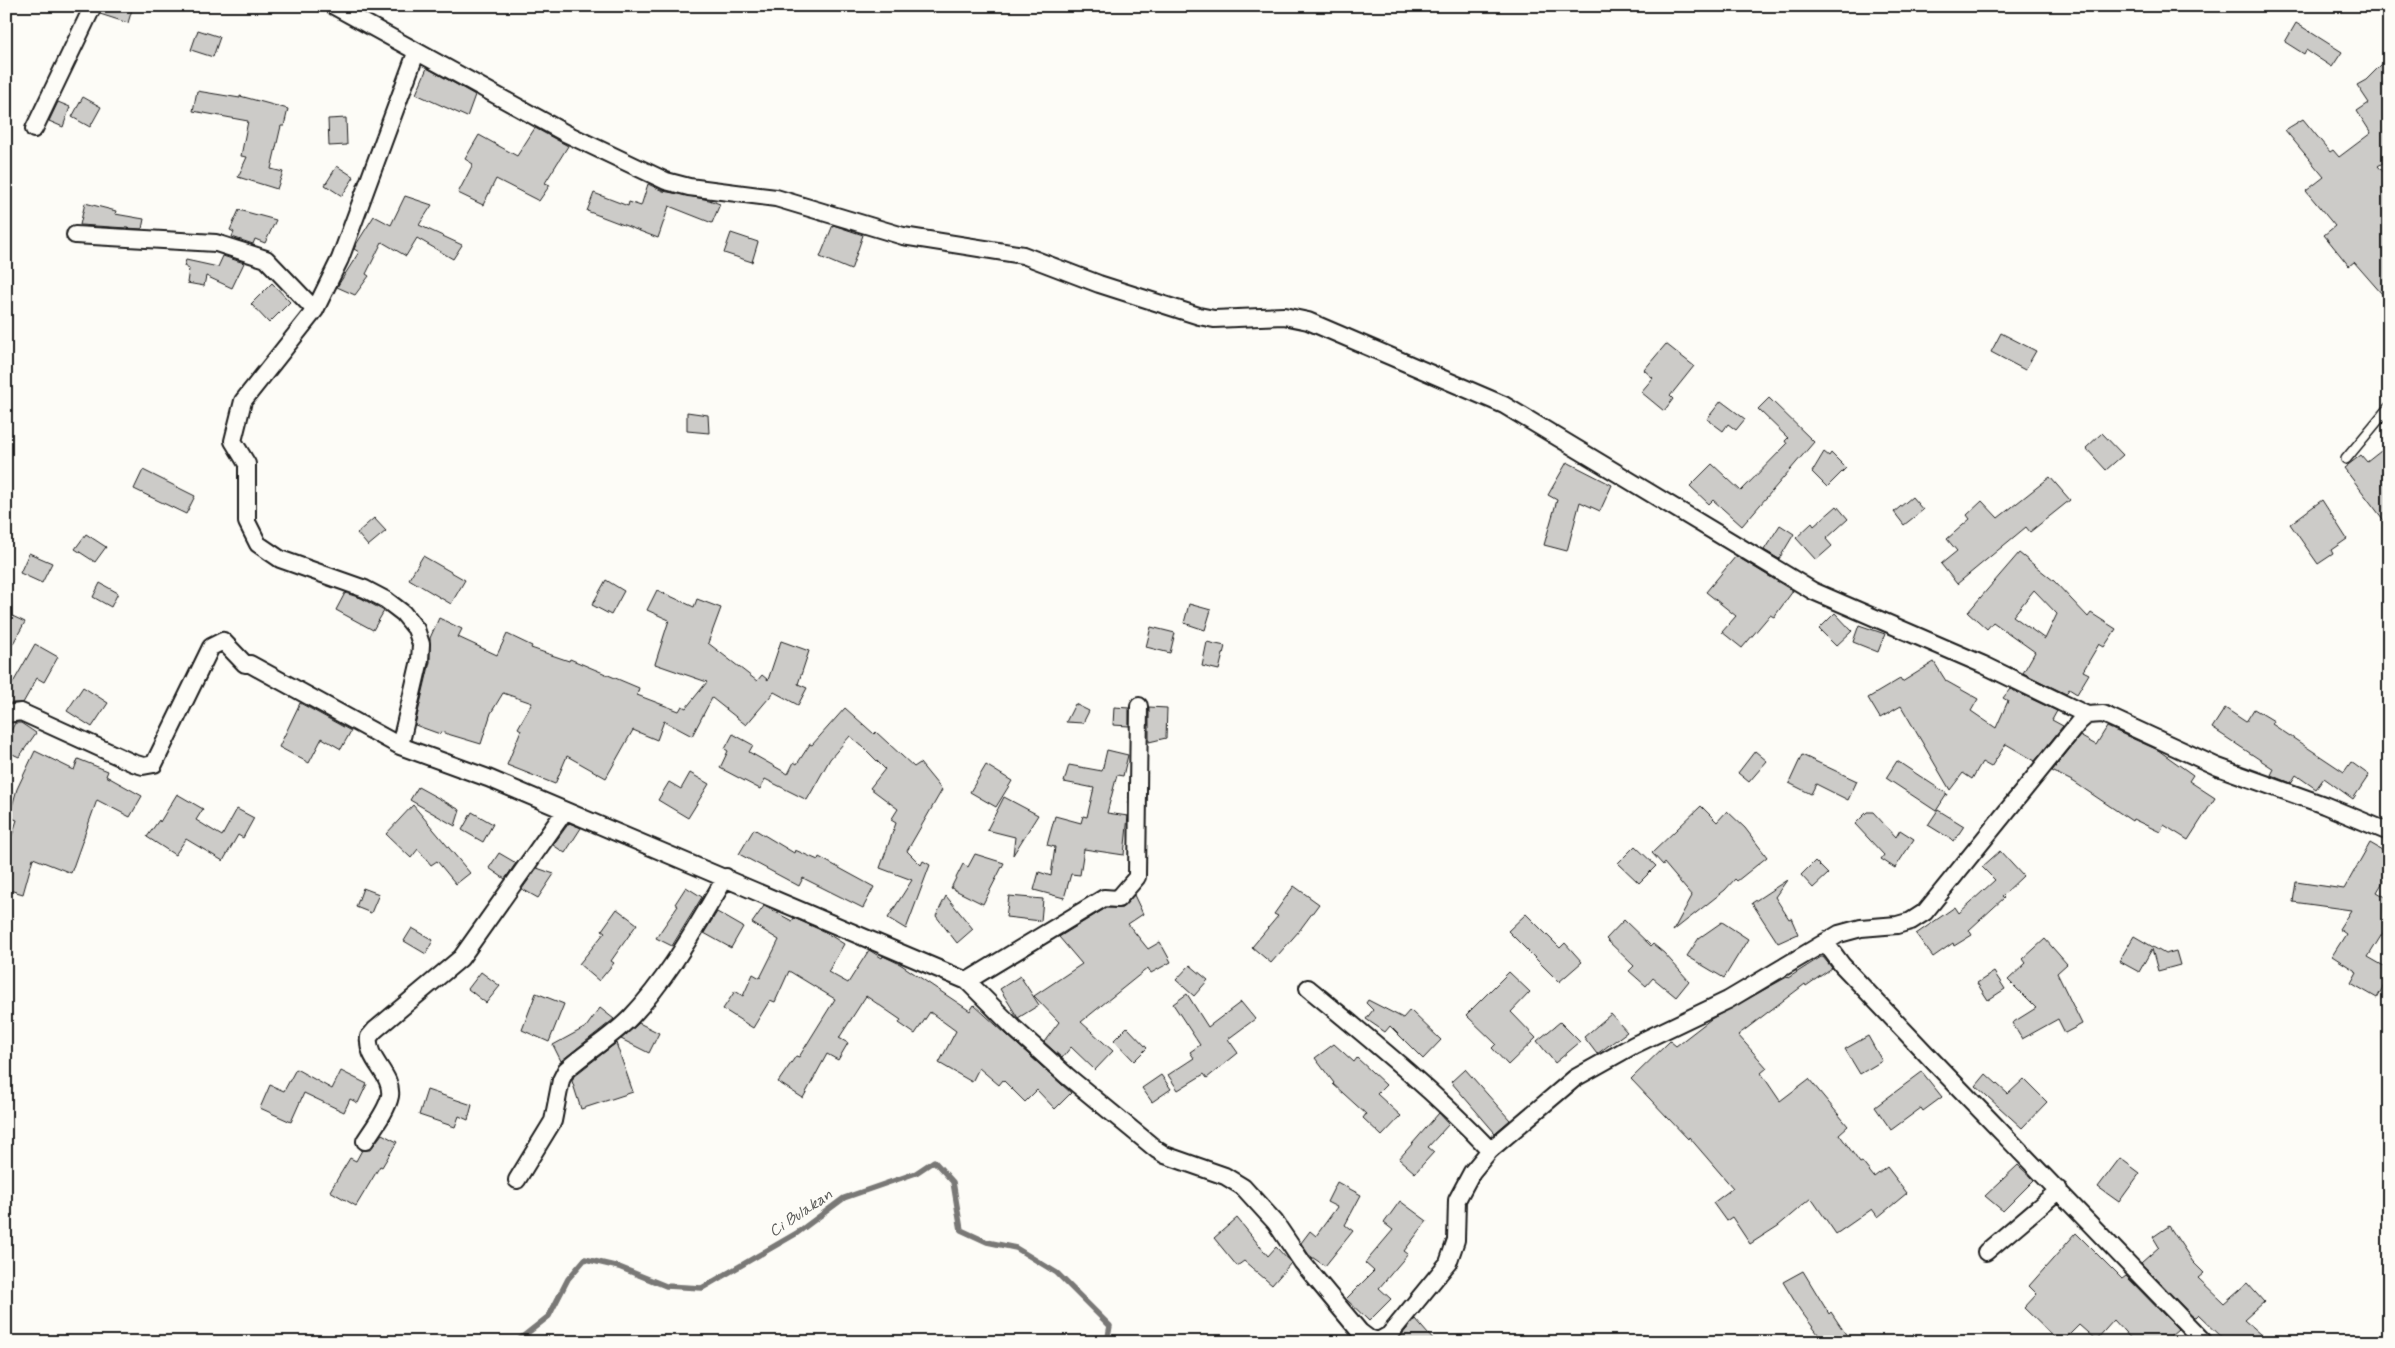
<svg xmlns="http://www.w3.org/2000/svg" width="2395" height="1348" font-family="Mynerve,sans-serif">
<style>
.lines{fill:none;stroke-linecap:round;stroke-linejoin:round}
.stream{stroke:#797876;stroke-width:5.5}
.building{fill:#cccbc8;stroke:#1c1c1c;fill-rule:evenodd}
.lane-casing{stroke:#1c1c1c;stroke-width:12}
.street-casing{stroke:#1c1c1c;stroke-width:20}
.lane{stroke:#fdfcf7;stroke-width:9}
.street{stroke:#fdfcf7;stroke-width:16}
.labels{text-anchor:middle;stroke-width:5;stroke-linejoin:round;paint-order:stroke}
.water-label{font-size:16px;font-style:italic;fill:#5a5a58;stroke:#fdfcf7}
</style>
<rect width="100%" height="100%" fill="#fdfcf7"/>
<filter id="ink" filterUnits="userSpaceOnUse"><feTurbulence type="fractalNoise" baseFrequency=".02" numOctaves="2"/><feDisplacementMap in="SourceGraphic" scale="10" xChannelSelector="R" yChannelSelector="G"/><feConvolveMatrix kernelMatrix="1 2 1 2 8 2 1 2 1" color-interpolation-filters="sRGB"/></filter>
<g filter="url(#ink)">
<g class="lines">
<path class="stream" d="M516,1342L549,1316L568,1279L585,1259L619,1267L666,1286L702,1288L797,1233L844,1198L916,1173L934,1161L953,1182L961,1230L987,1242L1016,1248L1057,1273L1110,1326L1107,1342"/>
</g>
<path class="building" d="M103,6H133L128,23L100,14Z
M2296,23L2342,52L2332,67L2306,50L2304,54L2285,42Z
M198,30L220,37L213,57L191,50Z
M2389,57V159L2378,166L2389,178V302L2354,262L2349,266L2324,235L2335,226L2306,191L2324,177L2285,130L2303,119L2330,152L2333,150L2339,157L2371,133L2357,111L2369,103L2357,85L2366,80Z
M427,68L475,95L467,117L416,94Z
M197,91L240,98V96L288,109L284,126H281L271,169L283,172L277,189L238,177L247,157L241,156L248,121L193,111Z
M83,97L101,107L90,127L72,117Z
M58,102L70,107L63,127L49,121Z
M346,118L347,145L329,146L328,119Z
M535,128L568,146L545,183L550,185L539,201L496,179L483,205L458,193L473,164L465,159L479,135L517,156Z
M337,166L354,177L342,196L325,185Z
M648,184L663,191L709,200L720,204L712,223L669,206L658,238L587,211L594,193L628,206L629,202L641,206Z
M405,196L432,205L419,225L462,245L453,259L417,238L406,256L382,242L366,274L369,276L355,295L337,287L359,252L354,249L357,243L374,216L391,225Z
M85,203L116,211L115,214L144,219L142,229L80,225Z
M239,210L276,220L265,243L255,239L253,244L232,237L234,232L230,230Z
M833,225L863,235L851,270L820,257Z
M731,233L758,242L752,262L724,253Z
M223,256L244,263L232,288L206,276L204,286L187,283L189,269L184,266L186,260L218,267Z
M272,283L290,302L269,323L251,304Z
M2001,333L2036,351L2025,370L1991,352Z
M1666,344L1694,366L1670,396L1673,399L1664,411L1641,392L1653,378L1644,370Z
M1769,398L1814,442L1742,526L1713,500L1709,504L1690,486L1712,464L1741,491L1787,444L1785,441L1788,438L1758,409Z
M1721,401L1745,419L1736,430L1728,424L1723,431L1707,419Z
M687,412L708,415L709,433L687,431Z
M2102,433L2123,455L2106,470L2086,448Z
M2381,451L2389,462V527L2344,468L2361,455L2367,462Z
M1824,452L1829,456L1831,453L1846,468L1827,487L1812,472Z
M1567,462L1612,485L1600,511L1580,502L1567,551L1544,545L1557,500L1548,495Z
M143,470L195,496L186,514L134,489Z
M2050,477L2070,500L2030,532L2026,527L1957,584L1941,564L1957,551L1947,539L1970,519L1967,515L1982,501L1998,518Z
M1912,497L1923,510L1904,525L1894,512Z
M2322,500L2347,539L2331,550L2333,554L2318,564L2290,524Z
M1837,506L1848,519L1826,539L1832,546L1816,560L1796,538L1812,523L1814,526Z
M374,518L386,531L368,546L357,533Z
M1780,525L1794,534L1779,559L1764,550Z
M86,534L106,547L95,562L75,549Z
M29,553L52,563L42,583L20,573Z
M2019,553L2054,581L2088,617L2091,613L2116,629L2104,647L2099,644L2083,671L2089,674L2077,694L2069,689L2066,694L2023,673L2035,652L1993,622L1987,629L1968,612ZM2034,590L2057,614L2045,639L2013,616Z
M423,556L465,580L451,604L409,579Z
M1736,556L1793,591L1774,617L1770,615L1742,648L1722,632L1736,616L1706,592Z
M606,580L624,591L611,615L592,605Z
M100,583L118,593L111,607L93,597Z
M657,590L694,607L697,599L721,608L708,643L757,681L762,675L768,680L781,641L809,651L798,684L807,688L798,705L774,692L746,725L712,698L692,736L664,721L657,740L633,730L606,778L567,756L555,784L507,765L521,730L518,728L532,703L503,693L491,713L481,744L441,732L440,734L415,725L430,662V638L439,618L462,629L458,637L497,655L507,634L532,646L531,648L569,661L570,659L639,688L637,695L679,711L682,706L686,708L707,682L655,664L669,620L647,610Z
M345,593L361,598L384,611L373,630L336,610Z
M1189,604L1211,610L1205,630L1184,623Z
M6,613L25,622L6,656Z
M1835,613L1852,631L1836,646L1819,629Z
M1859,625L1885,634L1878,652L1853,642Z
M1151,627L1175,633L1170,653L1146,647Z
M1207,642L1225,646L1219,670L1202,666Z
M35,644L58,657L44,682L37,678L23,703H9L6,702V695Z
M1934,662L1946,681L1978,699L1971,711L1996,728L2008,701L2003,698L2010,689L2057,711L2052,720L2063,726L2035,761L2006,744L1991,767L1982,762L1972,779L1963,773L1950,790L1901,706L1880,718L1868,698L1900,679L1902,682Z
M83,687L108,703L92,727L67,711Z
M300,703L351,731L341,749L322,738L309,763L279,747Z
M1075,704L1089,711L1083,723L1066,722Z
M1114,707L1129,708V726L1113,725Z
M1149,707L1167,708L1166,738L1149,742Z
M845,708L874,734L876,732L914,767L920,763L942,790L907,851L921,865L923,861L930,865L906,929L888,918L912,880L880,868L896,823L891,820L898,809L870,788L885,769L863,747L850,736L830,759L807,800L765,779L760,789L720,768L728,751L725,749L733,734L753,745L749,752L788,774L794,762L797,764L810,744L812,745Z
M2225,708L2246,722L2254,709L2274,721L2272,724L2344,772L2351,762L2369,775L2353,799L2324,778L2316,789L2296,775L2291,783L2271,775L2274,769L2212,728Z
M15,723H21L36,733L19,757L6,751V740Z
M2107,727L2158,750L2193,775L2189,781L2215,798L2188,840L2164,825L2160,832L2133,819L2132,821L2074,782L2052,771L2080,736L2096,745Z
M1107,750L1128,755L1123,776L1117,775L1107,813L1128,816L1124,855L1084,849L1080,875L1071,874L1064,898L1034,890L1039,872L1051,876L1055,847L1047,845L1055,816L1081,823L1083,816L1087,817L1094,788L1064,782L1069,765L1102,771Z
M35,751L74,770L78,759L108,771L106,776L142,796L130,817L97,800L71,873L33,858L23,894L6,889V854L17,820L9,817L17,789Z
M1755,751L1767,761L1749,782L1738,773Z
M1802,755L1857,781L1848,800L1816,784L1811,794L1789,783Z
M1897,761L1947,794L1936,811L1886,778Z
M986,765L1012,781L996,807L970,792Z
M690,773L709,784L688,818L658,800L669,782L681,789Z
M418,787L460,810L455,826L410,800Z
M177,794L203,809L196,820L222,836L237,809L254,818L243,838L238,835L223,861L186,839L175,855L147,837L159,820L160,822Z
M1004,797L1038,815L1013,855L1015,837L987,830Z
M413,805L470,873L456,884L437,861L431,865L418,849L411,858L386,834Z
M1701,806L1717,822L1727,811L1745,828L1767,857L1737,881L1735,879L1725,890L1673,931L1692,896L1664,863L1663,865L1652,853Z
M1938,810L1964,826L1954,841L1928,825Z
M472,812L493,824L483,842L462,830Z
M1867,812H1873L1896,837L1900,830L1914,839L1895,868L1881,859L1884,855L1855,824Z
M569,823L581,828L565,853L553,845Z
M754,829L794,853L795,850L818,860L819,857L874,887L863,908L803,878L799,886L739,854Z
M2370,843L2389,854V872L2377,892L2389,899V923L2368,957L2389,969V976L2377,998L2351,983L2357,972L2332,956L2346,934L2339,929L2351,910L2293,902L2296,882L2344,889Z
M1635,846L1656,866L1639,883L1618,863Z
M2000,851L2023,876L2002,896L2004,898L1969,930L1972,935L1954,946L1953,943L1933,957L1916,934L1955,907L1959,913L1995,880L1982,867Z
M499,853L516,863L505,879L489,868Z
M975,854L1004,863L983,904L951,888L963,864L968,867Z
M1815,861L1828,874L1813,888L1801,875Z
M537,868L554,874L538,898L522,889Z
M1787,880L1775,897L1789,919L1791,918L1798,934L1778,943L1752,903Z
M1294,886L1319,904L1299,931L1271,963L1252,947L1278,916L1274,914Z
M686,887L702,897L672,946L656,938L678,906L675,904Z
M363,888L379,894L371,913L356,907Z
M1134,895L1143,914L1128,924L1148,949L1160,942L1171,962L1151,973L1148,968L1081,1022L1113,1051L1095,1070L1071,1047L1062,1058L1044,1042L1059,1022L1034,996L1082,964L1059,937L1106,908H1122Z
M946,896L973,929L957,943L936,916Z
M1009,896L1043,899L1041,921L1006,917Z
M764,906L792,921L794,918L825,932L844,944L828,972L848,983L869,950L882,958L883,956L900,964L970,1011L974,1005L1071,1093L1055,1109L1037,1090L1025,1102L1003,1080L999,1085L979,1068L972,1082L939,1063L956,1031L930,1012L915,1034L899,1023L901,1020L866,996L839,1038L848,1043L838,1060L827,1054L803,1098L778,1082L796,1056L799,1057L835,999L789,971L775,1002L770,1000L753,1028L723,1009L735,991L743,996L753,974L760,978L779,940L752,923Z
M617,909L637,924L611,961L614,963L599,981L579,964L605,932L602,930Z
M717,912L743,927L731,948L704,933Z
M1526,914L1560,948L1565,943L1582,962L1559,982L1508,931Z
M1624,920L1651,946L1653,944L1664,953L1689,981L1676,997L1653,978L1646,986L1629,971L1634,966L1606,939Z
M1722,922L1748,939L1724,978L1687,956L1699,938Z
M412,928L433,940L426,954L404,941Z
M2134,936L2165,954L2176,951L2180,965L2158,971L2152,949L2139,972L2119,961Z
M2045,939L2067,964L2057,973L2082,1024L2065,1033L2058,1019L2022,1039L2012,1023L2036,1008L2008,980L2026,963L2023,959Z
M1821,957H1823L1832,968L1806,986L1805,984L1738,1035L1767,1068L1761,1073L1780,1101L1809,1079L1848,1126L1839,1134L1860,1163L1862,1162L1874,1177L1887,1167L1907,1193L1878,1217L1872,1209L1836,1234L1811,1198L1778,1226L1750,1244L1732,1217L1726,1221L1713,1203L1733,1188L1689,1137L1688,1139L1631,1079L1670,1041L1676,1046L1711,1019L1787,977L1788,978Z
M1190,965L1208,980L1194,996L1176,980Z
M481,972L500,986L486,1003L468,989Z
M1509,972L1530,992L1511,1012L1536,1038L1508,1065L1492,1048L1496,1044L1466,1015Z
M1994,972L2005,989L1988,1000L1977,983Z
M1020,976L1039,1005L1018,1018L1000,989Z
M536,993L564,1004L549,1042L522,1030Z
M1187,994L1208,1027L1241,1002L1255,1019L1228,1039L1238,1053L1207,1078L1204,1074L1178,1090L1168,1075L1194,1058L1190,1052L1200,1045L1173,1004Z
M1368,1000L1403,1018L1410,1010L1441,1040L1423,1059L1390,1026L1385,1032L1366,1019L1373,1010L1366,1003Z
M600,1008L614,1019L561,1061L553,1045L586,1027Z
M1611,1014L1627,1032L1597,1054L1584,1037Z
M1560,1022L1580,1042L1555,1063L1537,1041Z
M639,1023L659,1033L649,1053L621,1039Z
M1127,1027L1147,1048L1134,1061L1114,1040Z
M1868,1036L1882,1061L1860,1074L1845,1049Z
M616,1043L633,1092L581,1109L572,1081L574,1076Z
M1334,1044L1354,1062L1357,1058L1386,1085L1377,1094L1401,1116L1382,1136L1363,1118L1366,1114L1333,1084L1334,1083L1315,1058Z
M296,1069L332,1089L341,1071L367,1084L358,1103L350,1099L344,1112L304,1093L291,1122L260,1108L270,1085L284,1091Z
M1465,1069L1510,1120L1495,1133L1451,1082Z
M1922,1072L1942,1097L1923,1111L1921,1108L1891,1130L1875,1107Z
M1986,1074L2008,1094L2024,1079L2047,1102L2022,1128L1976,1086Z
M1161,1075L1171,1089L1152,1102L1142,1088Z
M427,1090L472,1105L468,1120L459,1116L455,1127L419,1115Z
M1439,1113L1449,1124L1428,1147L1434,1152L1415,1173L1399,1159Z
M382,1134L397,1142L382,1167L380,1166L356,1206L330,1191L350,1158L356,1161L362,1150H370Z
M2120,1158L2140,1173L2119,1202L2098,1187Z
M2018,1165L2034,1180L2003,1211L1985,1196Z
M1337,1182L1361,1195L1345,1225L1353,1231L1325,1266L1309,1255L1301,1243L1310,1231L1316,1236L1337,1207L1327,1202Z
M1400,1201L1427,1221L1404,1251L1408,1254L1379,1288L1391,1299L1369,1321L1346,1299L1374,1271L1365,1263L1393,1230L1384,1223Z
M1237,1218L1268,1256L1276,1247L1291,1263L1272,1285L1244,1261L1237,1266L1214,1238Z
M2169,1226L2193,1262L2204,1273L2198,1278L2224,1303L2247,1283L2264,1302L2244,1320L2269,1342H2227L2198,1314L2195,1317L2192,1316L2141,1263L2159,1247L2153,1237Z
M2076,1233L2122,1279L2126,1276L2178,1329L2163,1342H2134L2114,1320L2096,1340L2079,1325L2062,1342H2059L2024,1308L2037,1294L2029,1286Z
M1803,1271L1829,1314L1831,1312L1851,1342H1824L1800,1310L1783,1282Z
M1415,1319L1435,1342H1396Z"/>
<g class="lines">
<defs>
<path id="lane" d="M2346,459L2389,407"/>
<path id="street" d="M334,6L565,133L666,181L689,187L776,198L903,236L1023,255L1099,284L1199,316L1214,319L1284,316L1308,321L1504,405L1813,591L1984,665L2087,715
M34,129L93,6
M75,235L216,243L266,259L315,310
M6,714L21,712L133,763L143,766L154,764L211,647L223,641L245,664H250L400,746L488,778L967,981L1015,1029L1067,1076L1157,1150L1165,1155L1225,1176L1243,1187L1275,1222L1302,1262L1360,1332L1368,1338L1378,1341L1389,1335L1448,1263L1456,1240L1457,1200L1472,1172L1490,1150L1575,1078L1634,1045L1728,1000L1839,934L1861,928L1897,925L1911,921L1925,912L2079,722L2087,715L2103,714L2218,767L2324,805L2389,832
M400,746L420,660L421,644L416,629L403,613L386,600L365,589L280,559L258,544L247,522V464L233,441L243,401L315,310L340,259L416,53
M1825,942L1842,965L1932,1060L2204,1342
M967,981L1104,898L1118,899L1137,877L1139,706
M1308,988C1371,1040 1434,1091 1490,1150
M365,1141C373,1128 387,1111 390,1096C393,1074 366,1060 369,1037L375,1030L461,958L565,811
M517,1180L553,1121L561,1080L566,1070C587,1051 612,1037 631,1017C670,976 697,925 726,877
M1986,1252L2059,1190"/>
</defs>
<use href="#lane" class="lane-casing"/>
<use href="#street" class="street-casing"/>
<use href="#lane" class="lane"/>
<use href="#street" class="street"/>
</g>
</g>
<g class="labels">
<g class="water-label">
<text transform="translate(800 1212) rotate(-34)" y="6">Ci Bulakan</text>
</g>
</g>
<rect width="2395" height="1348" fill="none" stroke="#fdfcf7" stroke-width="25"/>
<rect x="12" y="12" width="2370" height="1323" fill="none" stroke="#1c1c1c" stroke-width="2" filter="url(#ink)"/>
</svg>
